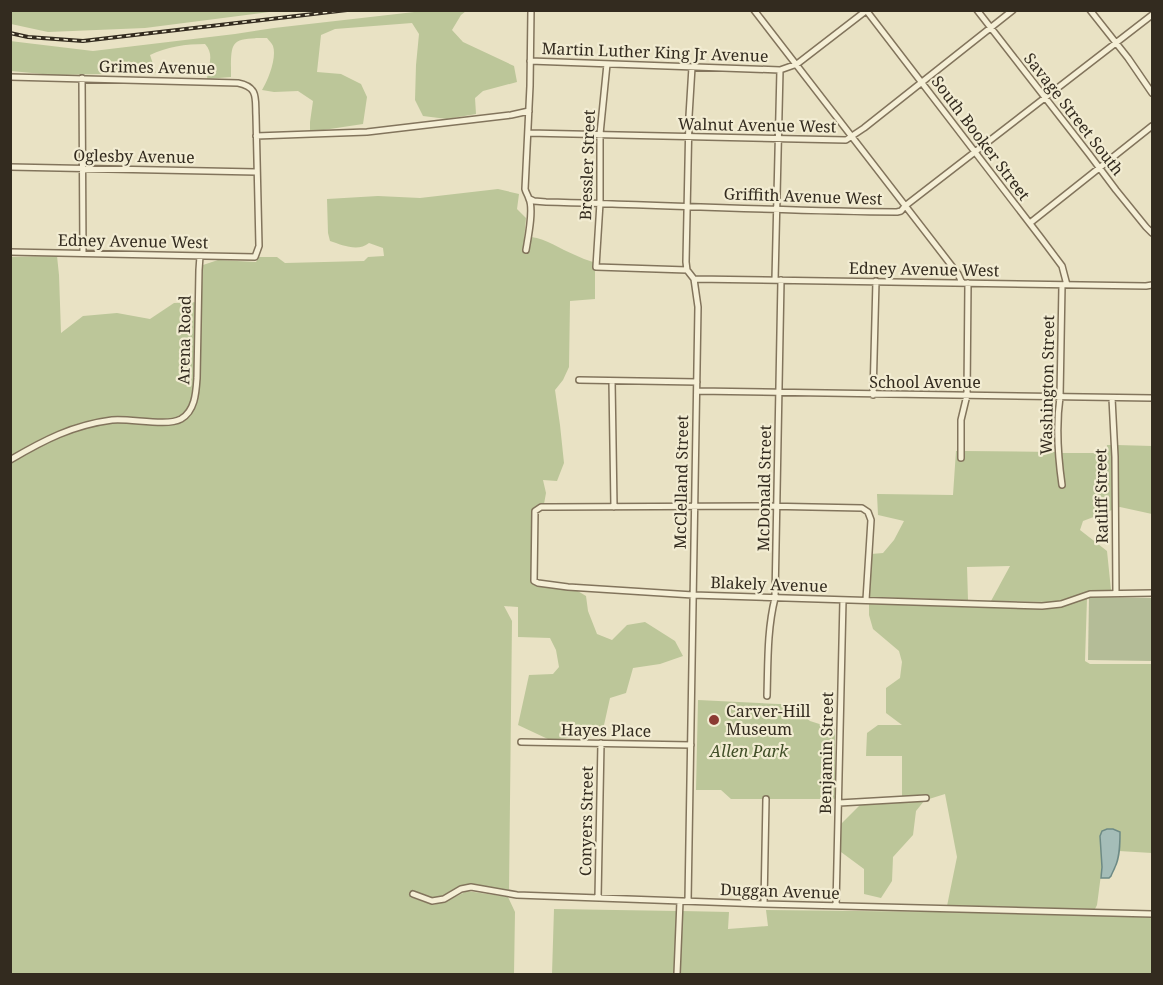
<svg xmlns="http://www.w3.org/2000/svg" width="1163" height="985" font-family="'Noto Serif',serif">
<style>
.green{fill:#bcc699}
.cemetery{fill:#b4bc97}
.water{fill:#a5bdb8;stroke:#6d8a85;stroke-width:1.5}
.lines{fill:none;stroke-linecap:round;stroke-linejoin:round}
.minor-casing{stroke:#82745c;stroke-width:8}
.minor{stroke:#f5efd6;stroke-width:5}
.rail-casing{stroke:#332b1f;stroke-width:4}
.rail{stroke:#f2ecd2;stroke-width:1.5;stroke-dasharray:4.5;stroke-linecap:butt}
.poi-dot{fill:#8b3a32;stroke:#f2ecd2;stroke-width:2}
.labels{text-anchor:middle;stroke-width:4.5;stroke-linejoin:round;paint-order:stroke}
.street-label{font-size:16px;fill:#332b1f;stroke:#f2ecd2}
.poi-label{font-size:16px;fill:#332b1f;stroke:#f2ecd2;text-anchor:start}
.park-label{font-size:16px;font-style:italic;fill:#404e27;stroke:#f2ecd2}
</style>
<rect width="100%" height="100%" fill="#e9e2c4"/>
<path class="green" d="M11,10H277V11L145,28L48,32L11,24Z
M423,11H466L461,15L452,30L463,42L514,66L517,82L483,91L475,98L476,114L447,119L423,116L415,100L416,65L419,34L412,23L335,29L321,35L317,72L341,74L361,84L367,97L363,124L310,132V122L313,101L298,91L274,92L262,90C268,80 277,58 273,46C272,43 269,41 267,38C229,38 231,41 231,77L207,79C208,66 215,55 205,44C186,44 166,47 150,55L156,73L53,75L11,71L10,41L93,51L235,34L274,28Z
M498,189L519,194L517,209L526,218L523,253H529L531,237C547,239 560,249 575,255C581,258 587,260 593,262V270L595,271V299L570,301L569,367L563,380L555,390L560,425L564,463L557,481L543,480L546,493L544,504H540L533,510L532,584L538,586L576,590L586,596L588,611L597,634L612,640L627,625L645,622L675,641L683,656L660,664L633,668L626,693L610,698L602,734L550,740L518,725L529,675L553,674L559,667L556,650L550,638L518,637V607L504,606L512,621L509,891C497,889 476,882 465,885C454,887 446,898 434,898C426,898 419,892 411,891L410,897L433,905L445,902L467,891L508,897L515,912L514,974H11L10,257L57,256L59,275L61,333L83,316L117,313L150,319L174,303L201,302L203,265L218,260L256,262L259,257H277L285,263L364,261L368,257L384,256L383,248L369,243C358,252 342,245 330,241L328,233L327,199L378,196L420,198Z
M1107,445H1111L1112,510L1083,521L1080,530L1107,551L1111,590L1089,591L1061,601L1050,602L991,601L1010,566L967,567L968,600L869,597L871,554L883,553L894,540L904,521L878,515L877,494L953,495L956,451H959L958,461L963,462L964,451L1056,452L1057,471L1059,488H1064L1062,453H1106Z
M1117,445L1152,446V514L1120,507L1117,508Z
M1087,598L1085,661L1090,664H1152V853L1119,851L1120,832L1113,829H1107L1100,836L1102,867L1097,905L1095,909L947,906L957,857L945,794L929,799L928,795L902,796V756H866L867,733L878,725H902L886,713V688L900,678L902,662L899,651L873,629L869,615V604L1042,609L1062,607Z
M698,700L800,705V713L810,721L835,729V799H731L721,790H696Z
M924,801L916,811L913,835L893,857L892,881L881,898L864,894V869L841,852V824L861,804Z
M554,909L677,911L674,974H552Z
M766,910L946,912L1152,917V974H680L682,911L729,912L728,929L768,926Z"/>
<path class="cemetery" d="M1089,597L1152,598V661L1088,660Z"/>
<path class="water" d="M1107,829H1113L1120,832C1120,843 1120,857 1115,867C1114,870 1112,873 1111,876L1109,878H1101L1102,867L1100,836L1102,831Z"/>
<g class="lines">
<defs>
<path id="minor" d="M754,10L958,274L962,283
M866,10L1041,238L1062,266L1067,285
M977,10L1089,154L1116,190L1146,227L1152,233
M1090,10L1128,58L1152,93
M530,61L780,70L797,64L867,10
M607,64L600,134V203L596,267L687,270
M10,77L238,83C259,87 255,99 256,116L259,246L255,257L10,252
M82,78L83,253
M528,133L846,140L864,128L1013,10
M256,136L367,132L511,115L529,111
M10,167L257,172
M530,199L534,201L546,202C663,205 780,211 897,212L901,211L905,206L1152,15
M1030,223L1152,126
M526,250C528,238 534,209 529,199C528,195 526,193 525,189L530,86L531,10
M694,279L1146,286L1152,285
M775,280L780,70
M1062,285L1060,397C1056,425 1058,457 1062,485
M579,380L697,382
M612,381L614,507
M697,391L1152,398
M873,395L876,281
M1112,398L1115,457L1116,593
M961,458V420L967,395L968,283
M10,460C44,440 73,425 112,420C131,418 166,427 181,419C195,411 196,393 197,378L199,270L200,256
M866,600L871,520L868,512L862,508L757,506L552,507H541L535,511L534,581L538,583L568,587L693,595L1042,606L1061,604L1090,594L1152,593
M767,696C768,663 767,630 775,598L781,280
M521,742L691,745
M839,803L926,798
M413,894L432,901L444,899L461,889L471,887L517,895L764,904L1152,914
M598,898L601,743
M688,901L698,307L694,279L687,270L686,262L689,116L692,67
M764,904L766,799
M836,906L843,600
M677,974L680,901"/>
</defs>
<use href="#minor" class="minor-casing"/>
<use href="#minor" class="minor"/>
<defs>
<path id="rail" d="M10,33L28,37L83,41L347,10"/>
</defs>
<use href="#rail" class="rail-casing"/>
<use href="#rail" class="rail"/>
</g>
<circle class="poi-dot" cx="714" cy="720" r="6"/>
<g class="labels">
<g class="street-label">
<text transform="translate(655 52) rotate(2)" y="6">Martin Luther King Jr Avenue</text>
<text transform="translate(157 67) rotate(1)" y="6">Grimes Avenue</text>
<text transform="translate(1074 114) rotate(52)" y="6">Savage Street South</text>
<text transform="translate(757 125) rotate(1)" y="6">Walnut Avenue West</text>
<text transform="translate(981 138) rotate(53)" y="6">South Booker Street</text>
<text transform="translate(134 156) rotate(1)" y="6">Oglesby Avenue</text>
<text transform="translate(587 165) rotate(-88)" y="6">Bressler Street</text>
<text transform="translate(803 196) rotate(2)" y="6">Griffith Avenue West</text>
<text transform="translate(133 241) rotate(1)" y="6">Edney Avenue West</text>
<text transform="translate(924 269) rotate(1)" y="6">Edney Avenue West</text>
<text transform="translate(184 340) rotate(-89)" y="6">Arena Road</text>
<text x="925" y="388">School Avenue</text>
<text transform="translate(1047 385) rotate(-89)" y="6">Washington Street</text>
<text transform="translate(681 482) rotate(-89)" y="6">McClelland Street</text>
<text transform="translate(764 488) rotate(-89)" y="6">McDonald Street</text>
<text transform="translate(1101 496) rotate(-91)" y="6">Ratliff Street</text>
<text transform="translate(769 584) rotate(2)" y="6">Blakely Avenue</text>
<text transform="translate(606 730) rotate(1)" y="6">Hayes Place</text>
<text transform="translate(826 753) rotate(-89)" y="6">Benjamin Street</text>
<text transform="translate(586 821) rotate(-89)" y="6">Conyers Street</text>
<text transform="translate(780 891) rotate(2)" y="6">Duggan Avenue</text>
</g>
<g class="poi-label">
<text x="726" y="717">Carver-Hill<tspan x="726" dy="18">Museum</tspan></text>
</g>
<g class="park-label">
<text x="749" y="757">Allen Park</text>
</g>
</g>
<rect width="1163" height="985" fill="none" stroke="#332b1f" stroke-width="24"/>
</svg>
